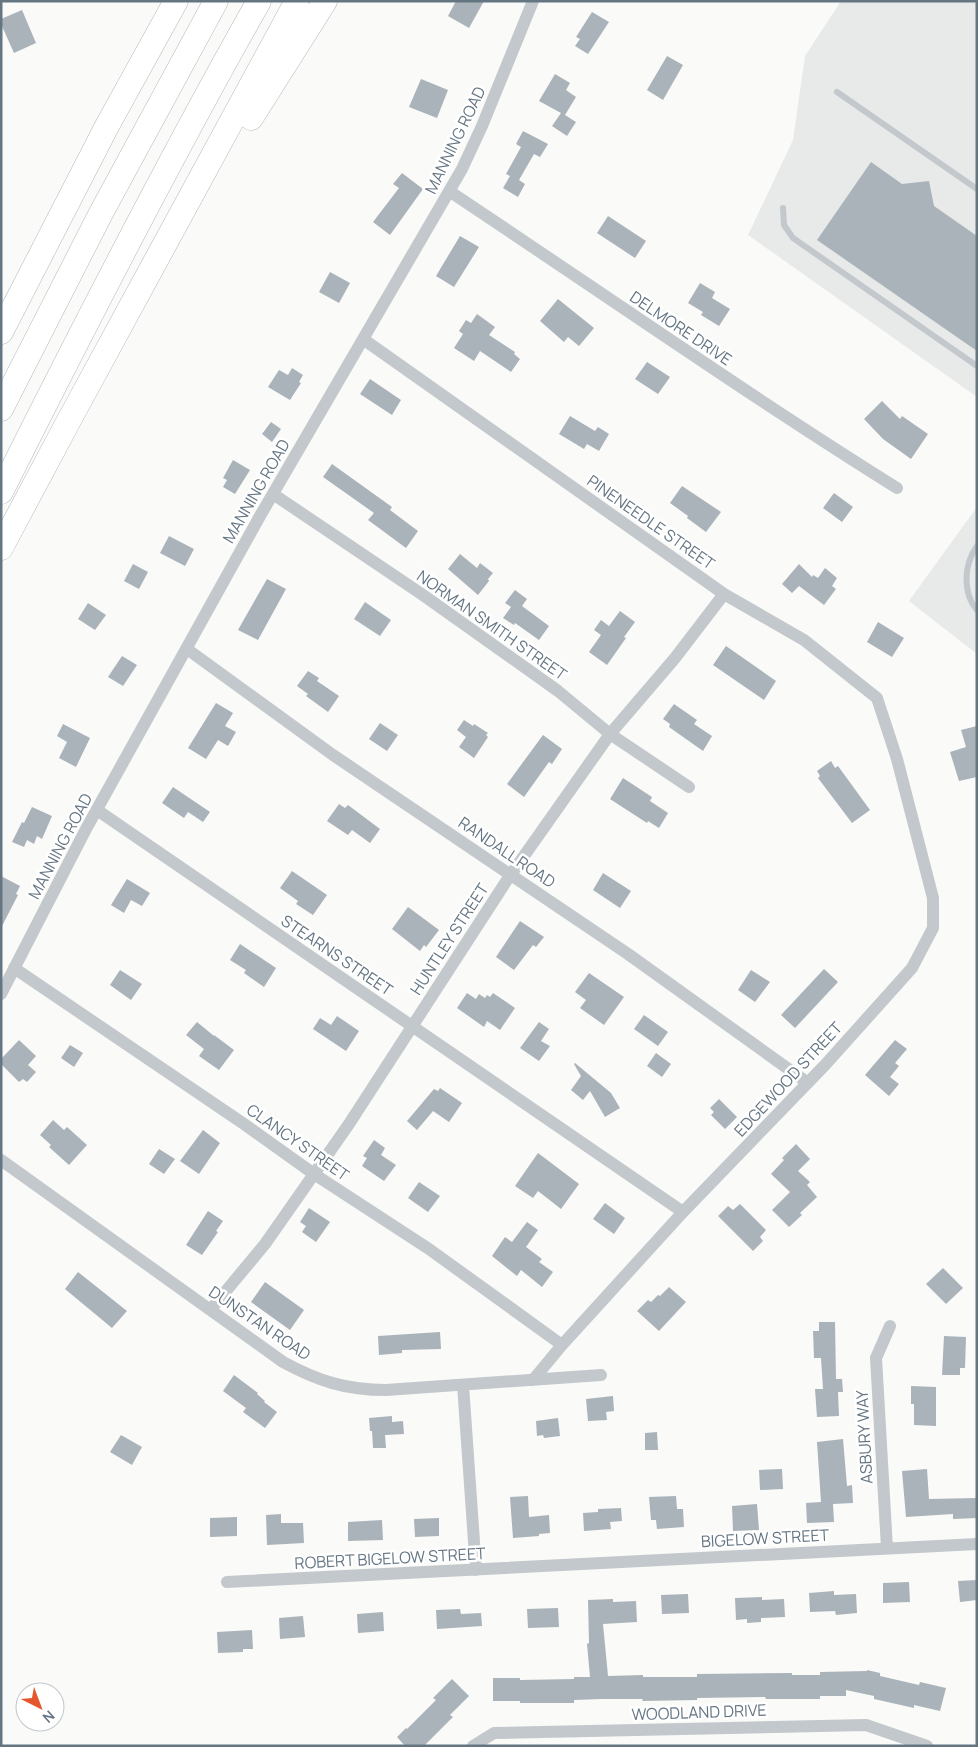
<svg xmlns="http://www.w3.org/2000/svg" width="978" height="1747" font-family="Manrope,sans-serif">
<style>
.built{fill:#e8e9e9}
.building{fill:#aab3b9}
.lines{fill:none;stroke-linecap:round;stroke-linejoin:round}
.highway-casing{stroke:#b4b9bd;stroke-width:25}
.lane{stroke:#c3c8cc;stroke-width:6}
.street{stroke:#c3c8cc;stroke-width:12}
.highway{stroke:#fff;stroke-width:24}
.labels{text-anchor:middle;stroke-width:5;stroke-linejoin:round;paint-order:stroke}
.street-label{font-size:16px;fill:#657683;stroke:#fff}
</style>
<rect width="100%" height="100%" fill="#fafaf8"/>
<path class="built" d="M841,1H977V397L748,235L793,140L805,56Z
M977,507V654L909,601Z"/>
<path class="building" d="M456,1H484L469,28L448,16Z
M22,10L36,43L14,53L1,24V19Z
M592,12L609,22L588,54L575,46L580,39L576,37Z
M667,56L683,65L663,100L647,90Z
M555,74L570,83L566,90L576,97L565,115L576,122L567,136L552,126L561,113L539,101Z
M421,79L448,90L437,118L409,107Z
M523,131L548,144L540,157L534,154L519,180L525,184L518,197L503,188L510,176L506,174L521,147L516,144Z
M871,162L902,184L929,181L934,206L977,236V351L817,240Z
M402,173L423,189L390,235L373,222L399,188L393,184Z
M608,216L646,241L635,258L597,233Z
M460,236L479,247L454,287L436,276Z
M330,272L350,283L339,303L319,292Z
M700,283L715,292L712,298L730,309L719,326L701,315L703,312L688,303Z
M558,299L594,328L579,346L568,337L564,342L540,321Z
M477,314L495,327L489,335L515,352L514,354L520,359L511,372L480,351L474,361L454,348L463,334L459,331L466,320L471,323Z
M647,362L670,377L658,394L635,379Z
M292,368L303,375L299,382L301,383L290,400L268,387L279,370L288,375Z
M370,379L401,400L392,415L360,394Z
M882,401L900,419L902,416L928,434L911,459L883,439L864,419Z
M570,416L595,431L598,427L609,434L599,451L587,444L584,449L559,434Z
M271,422L281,429L272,442L262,434Z
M233,460L250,470L235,494L223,487L227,480L223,478Z
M332,464L392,507L390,510L418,531L406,548L368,520L374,513L323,477Z
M682,486L721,512L706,532L687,518L688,516L670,503Z
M834,493L853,507L842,522L823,508Z
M169,536L194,549L185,566L160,553Z
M460,554L477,568L480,563L493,573L488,579L489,581L478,595L448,569Z
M133,564L148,572L139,589L124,581Z
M799,564L812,577L813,575L818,578L825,568L837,578L832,586L836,589L824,605L799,586L792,593L782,584Z
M267,579L286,589L258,640L238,630Z
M515,590L527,599L522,606L549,626L539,640L515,623L514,625L503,618L511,607L505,603Z
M365,602L391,620L380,636L354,619Z
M88,603L106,615L95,630L78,619Z
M620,611L635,622L624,637L626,638L607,665L589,652L601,635L594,630L601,620L609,626Z
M878,622L904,638L892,657L867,642Z
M726,646L776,681L764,700L713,665Z
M122,656L137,665L123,686L108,677Z
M308,671L319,678L317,681L339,696L328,712L306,696L308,694L297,686Z
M216,703L233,713L225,726L236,732L228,746L218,740L206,759L188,748Z
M674,704L697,720L694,724L712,736L703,751L669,727L670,724L663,719Z
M464,720L473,726L474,724L488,733L486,735L488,737L474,758L459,747L466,737L457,730Z
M380,723L398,735L387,751L369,739Z
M63,724L90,738L76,767L59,758L67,742L57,736Z
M977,726V777L959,781L950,752L966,747L961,730Z
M543,735L562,749L552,764L549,762L524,797L507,784Z
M831,761L835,768L838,766L870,810L852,823L818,778L820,776L817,771Z
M623,778L652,797L650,801L668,813L659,828L648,821L647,823L610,799Z
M173,787L210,812L203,822L188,812L184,818L162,803Z
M339,804L345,808L348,805L380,829L370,843L352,830L348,835L327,821Z
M32,807L52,816L42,839L37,836L34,844L27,840L24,847L12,842L22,822L24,823Z
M292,871L327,895L313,915L296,904L298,901L280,888Z
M603,873L631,891L620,908L593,890Z
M1,876L20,886L16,894L18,895L1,928Z
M127,879L150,893L142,906L131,900L124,913L111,905Z
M408,907L439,930L426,947L424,945L420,951L392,929Z
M520,921L544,937L536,947L533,945L514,970L496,957Z
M240,944L276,968L264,987L244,973L246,970L230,960Z
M824,969L838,982L795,1028L781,1015Z
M120,970L142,984L131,1000L110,985Z
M751,970L770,982L755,1002L738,990Z
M589,973L624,997L604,1025L580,1008L586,1000L575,992Z
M467,993L476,999L479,994L485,998L487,995L490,997L493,993L515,1008L500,1030L487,1021L484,1027L457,1008Z
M644,1015L668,1032L658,1046L634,1029Z
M337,1016L359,1031L346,1051L313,1029L320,1018L331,1025Z
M197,1022L214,1036V1035L234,1050L219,1070L199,1056L204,1049L186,1035Z
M539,1022L549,1029L541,1041L550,1046L539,1061L520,1048Z
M19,1040L36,1056L28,1065L36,1072L27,1082L23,1079L19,1082L1,1064V1059Z
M895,1040L907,1049L895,1063L899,1066L890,1077L899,1084L889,1096L865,1075Z
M70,1045L83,1053L74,1067L61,1058Z
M656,1053L671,1064L662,1077L647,1066Z
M575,1063L611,1093L620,1108L605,1117L590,1091L583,1100L571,1090L581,1076L574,1064Z
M440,1088L462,1103L449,1122L433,1111L417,1130L407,1121L434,1089L438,1091Z
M719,1099L737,1117L725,1129L711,1115L714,1112L710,1108Z
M53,1120L64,1130L67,1127L87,1145L69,1165L49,1147L51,1145L40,1135Z
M203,1130L220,1143L199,1174L180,1161Z
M374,1140L385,1148L381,1155L396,1165L384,1181L362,1166L367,1158L363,1156Z
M796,1144L810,1159L798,1171L810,1182L807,1185L817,1197L800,1213L802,1215L789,1227L772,1210L790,1192L771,1174L784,1160L782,1158Z
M159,1149L175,1159L164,1174L149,1164Z
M538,1153L579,1184L561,1209L538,1191L533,1198L515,1186Z
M419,1182L440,1196L428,1212L408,1198Z
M605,1203L625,1218L614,1234L593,1219Z
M740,1204L766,1230L760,1237L763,1241L753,1251L718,1216L728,1206L733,1210Z
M309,1208L330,1222L316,1242L302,1232L306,1226L300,1222Z
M208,1211L223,1221L216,1231L218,1232L202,1255L186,1245Z
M527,1222L538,1230L526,1247L542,1259L539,1262L553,1272L542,1287L521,1270L517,1276L492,1256L505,1237L512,1242Z
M943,1268L963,1288L946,1304L926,1284Z
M78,1272L127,1311L112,1328L65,1289Z
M265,1282L304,1310L290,1330L251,1302Z
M669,1287L686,1302L659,1331L637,1311L648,1300L651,1302L658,1295L660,1296Z
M819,1322H835L836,1379H842L843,1392H838L839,1416L817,1417L815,1389H823L821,1358H814L813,1331H819Z
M440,1332L441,1349L402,1350V1353L379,1355L378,1336Z
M944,1336L966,1337L965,1368H960V1375H942Z
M234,1375L258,1393L257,1394L265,1401L264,1402L277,1412L265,1428L243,1412L246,1408L223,1391Z
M911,1386L936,1387V1426L914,1425V1404H911Z
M613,1396L614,1411L606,1412L607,1420L588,1421L586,1399Z
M392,1416V1422L403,1421L404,1434L385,1435L386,1448H373L372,1431H370L369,1418Z
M558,1418L560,1436L544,1438L543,1435L537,1436L536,1421Z
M657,1432L658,1450H645V1433Z
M121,1435L142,1447L132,1465L110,1452Z
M843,1439L847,1486L852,1485L853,1503L833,1504L834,1522L807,1523L806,1503L821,1502L817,1442Z
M782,1469L783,1489L760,1490L759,1470Z
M927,1469L929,1499L977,1498V1518L953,1519V1514L906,1517L902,1471Z
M528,1496L529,1517L549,1515L550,1533L539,1534V1536L513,1538L510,1497Z
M676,1496L677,1509H683L684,1527L657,1529L656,1520H651L649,1497Z
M757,1504L759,1530L733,1531L732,1506Z
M621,1508L622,1521L610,1522L611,1529L584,1531L583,1513L598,1512V1509Z
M281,1514V1523H303L304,1543L267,1545L266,1515Z
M237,1517V1536L210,1537V1518Z
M439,1518V1536L415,1537L414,1519Z
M382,1520L383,1540L348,1541V1522Z
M977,1580V1600L960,1602L958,1581Z
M909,1582L910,1602L883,1603V1583Z
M834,1591V1595L856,1594L857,1613L836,1615L835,1611L810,1612L809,1593Z
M688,1594L689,1613L662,1614L661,1595Z
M762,1597V1600L784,1599L785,1617L761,1618V1622L747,1623V1619L736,1620L735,1598Z
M613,1599V1602L636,1601L637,1622L603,1624L608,1676L643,1675V1677H697V1674L792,1673V1675H820V1672L867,1671V1670L880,1673V1676L919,1685L920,1682L946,1688L940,1711L914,1705V1708L874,1699V1696L846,1690V1696H820V1699H766L765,1697L697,1698V1700L642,1701L643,1699H601L574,1700V1703H520V1701H493V1678H520V1680L574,1679V1677H590L587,1644L589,1643L588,1600Z
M558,1608L559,1627L528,1628L527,1609Z
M460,1609L461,1614L481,1613L482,1626L437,1629L436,1610Z
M383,1612L384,1631L358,1633L357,1614Z
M303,1616L305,1637L280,1639L279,1618Z
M252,1630L253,1649H243V1652L218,1653L217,1632Z
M452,1679L469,1696L450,1715L453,1717L424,1746H405L397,1737L406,1728L407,1729L436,1700L433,1698Z"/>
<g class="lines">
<defs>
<path id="highway" d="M251,118L325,1
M1,332L107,126L176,1
M1,409L101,213L216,1
M1,492C84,326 168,162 259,1
M1,548L67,424L297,1"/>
</defs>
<use href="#highway" class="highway-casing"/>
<path class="lane" d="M837,92L977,189
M783,208L784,225L793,238L977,366
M977,546C964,564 962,593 977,610"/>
<path class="street" d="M449,191C598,290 745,393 897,488
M363,339L724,594L804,640L877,698L897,759L933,898V928L912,968L825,1065L683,1212L562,1345L533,1380
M273,494L423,595L558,691L610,734L689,787
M187,649L333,755L628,954L808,1083
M97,810L683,1212
M14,968L244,1124L314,1174L429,1249L562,1345
M1,994L86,829L260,516L462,169L482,126L533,1
M1,1160L283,1362C318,1381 346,1390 386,1390L601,1375
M211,1309L265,1244L349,1124L507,880L610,734L675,658L724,594
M463,1385L476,1570
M887,1548L876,1358L890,1326
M227,1582L977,1544
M473,1746L494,1733L866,1725L927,1746"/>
<use href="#highway" class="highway"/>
</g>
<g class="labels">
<g class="street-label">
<text transform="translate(455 140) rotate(-64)" y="6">MANNING ROAD</text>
<text transform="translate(681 328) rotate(34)" y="6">DELMORE DRIVE</text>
<text transform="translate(256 491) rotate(-60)" y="6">MANNING ROAD</text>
<text transform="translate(651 522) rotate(35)" y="6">PINENEEDLE STREET</text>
<text transform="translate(492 625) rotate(35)" y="6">NORMAN SMITH STREET</text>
<text transform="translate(60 846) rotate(-62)" y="6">MANNING ROAD</text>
<text transform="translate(507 852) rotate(34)" y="6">RANDALL ROAD</text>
<text transform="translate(449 939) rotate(-57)" y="6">HUNTLEY STREET</text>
<text transform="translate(337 955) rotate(34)" y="6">STEARNS STREET</text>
<text transform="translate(788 1079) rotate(-47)" y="6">EDGEWOOD STREET</text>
<text transform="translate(298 1142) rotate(35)" y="6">CLANCY STREET</text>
<text transform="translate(260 1323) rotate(34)" y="6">DUNSTAN ROAD</text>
<text transform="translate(864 1437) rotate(-93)" y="6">ASBURY WAY</text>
<text transform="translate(765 1538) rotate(-3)" y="6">BIGELOW STREET</text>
<text transform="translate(390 1558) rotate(-3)" y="6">ROBERT BIGELOW STREET</text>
<text transform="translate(699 1712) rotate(-2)" y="6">WOODLAND DRIVE</text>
</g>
</g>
<rect width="978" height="1747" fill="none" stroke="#657683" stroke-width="5"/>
<g transform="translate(40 1707) rotate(138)"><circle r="24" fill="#ffffff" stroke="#c1c8cd"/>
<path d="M0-4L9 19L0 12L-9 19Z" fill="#e4572e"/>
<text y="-8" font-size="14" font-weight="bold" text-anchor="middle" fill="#657683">N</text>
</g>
</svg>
